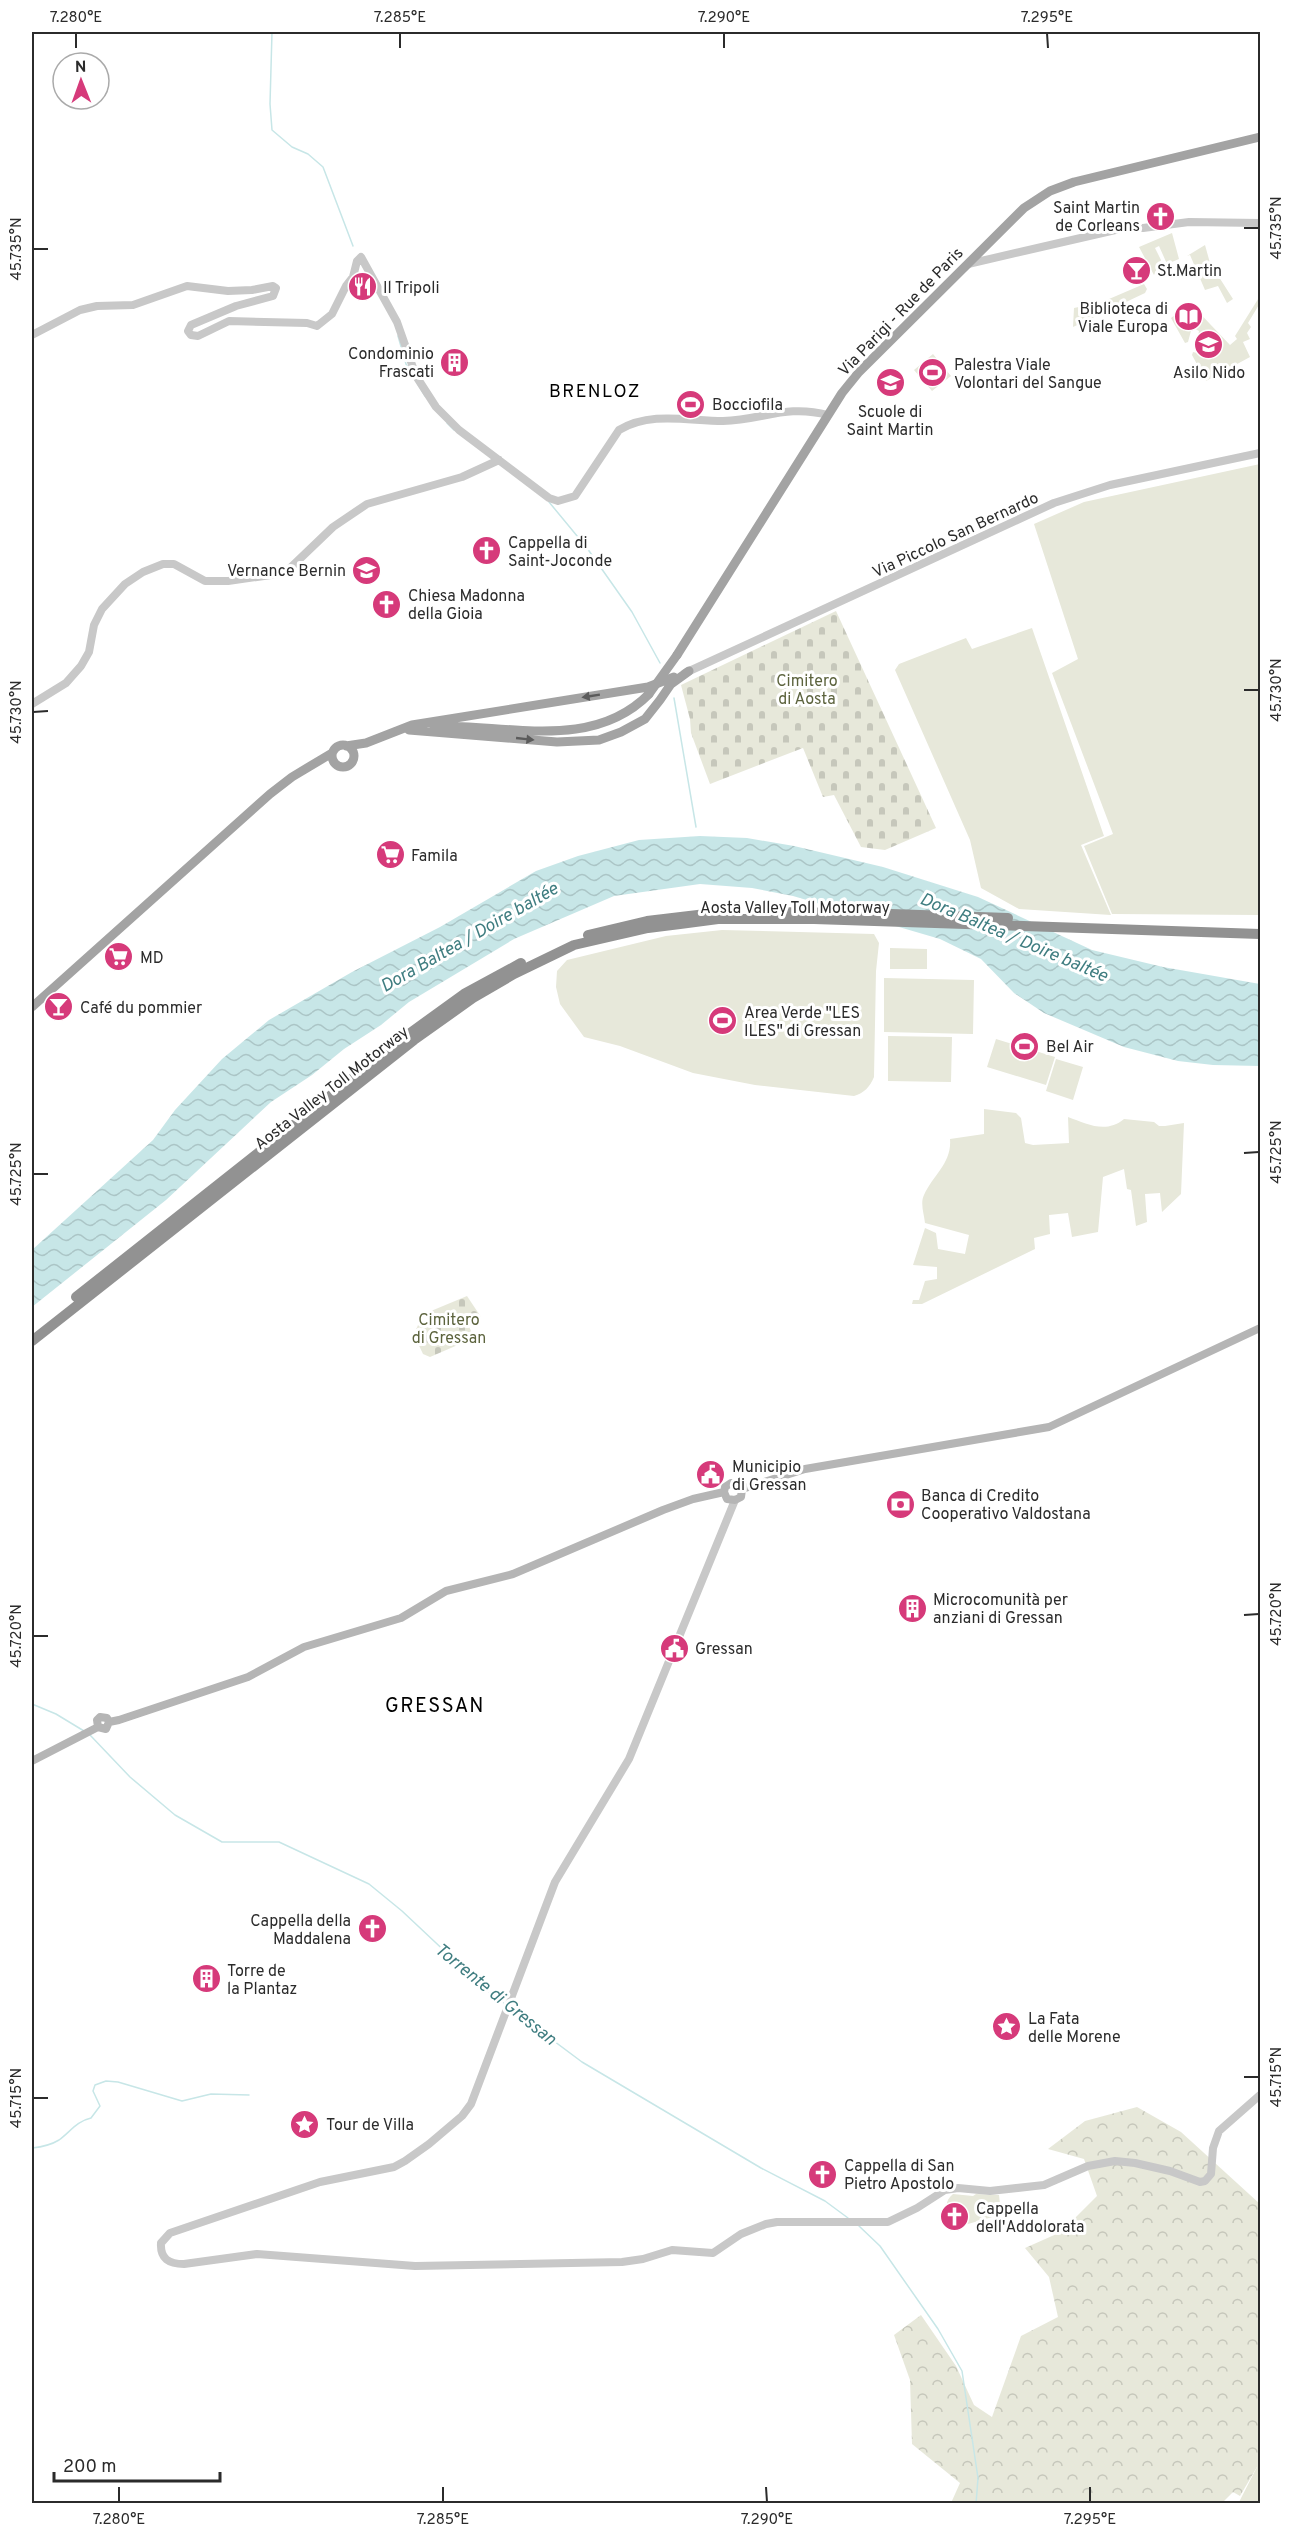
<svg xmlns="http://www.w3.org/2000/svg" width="1292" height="2535" font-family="Overpass,sans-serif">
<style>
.green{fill:#e7e8da}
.forest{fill:url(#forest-crowns)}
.cemetery{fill:url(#cemetery-stones)}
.water{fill:url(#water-waves)}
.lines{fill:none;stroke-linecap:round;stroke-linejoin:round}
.stream{stroke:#c7e6e7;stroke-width:1.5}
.tertiary{stroke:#c8c8c8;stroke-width:8}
.secondary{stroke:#b5b5b5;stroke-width:8}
.primary{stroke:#a3a3a3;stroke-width:9}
.motorway{stroke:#929292;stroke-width:10}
.primary-bridge{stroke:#a3a3a3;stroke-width:9}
.oneway{fill:#5b5b5b}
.ticks{fill:none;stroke:#2b2b2b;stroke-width:2}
.labels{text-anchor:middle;stroke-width:6;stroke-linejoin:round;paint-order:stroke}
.poi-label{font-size:16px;fill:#2b2b2b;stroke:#fff;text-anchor:start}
.street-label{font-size:16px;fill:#2b2b2b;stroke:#fff}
.park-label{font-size:16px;fill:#5c633d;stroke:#fff}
.neighbourhood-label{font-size:18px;letter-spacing:1.5px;fill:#000;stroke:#fff}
.water-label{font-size:18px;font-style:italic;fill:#3f7d80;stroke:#fff}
.quarter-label{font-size:20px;letter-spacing:1.5px;fill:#000;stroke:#fff}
.neatline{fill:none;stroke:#2b2b2b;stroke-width:2}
.ticks-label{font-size:15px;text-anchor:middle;fill:#2b2b2b}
</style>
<defs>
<pattern id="forest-crowns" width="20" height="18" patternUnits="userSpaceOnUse" patternTransform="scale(1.5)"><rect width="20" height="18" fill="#e7e8da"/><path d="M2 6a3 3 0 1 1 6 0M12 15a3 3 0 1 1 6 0" fill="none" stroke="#c6c7bb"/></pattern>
<pattern id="cemetery-stones" width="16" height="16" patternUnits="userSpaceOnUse" patternTransform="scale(1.5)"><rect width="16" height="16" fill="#e7e8da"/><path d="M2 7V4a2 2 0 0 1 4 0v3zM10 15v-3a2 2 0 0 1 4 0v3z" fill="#c6c7bb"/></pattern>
<pattern id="water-waves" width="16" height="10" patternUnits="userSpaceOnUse" patternTransform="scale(1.5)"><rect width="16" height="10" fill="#c7e6e7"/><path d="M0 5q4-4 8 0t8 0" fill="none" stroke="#abc5c6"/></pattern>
</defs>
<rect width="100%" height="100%" fill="#fff"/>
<path class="green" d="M1172,233L1179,259L1167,264L1159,246L1155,248L1161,260L1154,275L1139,247Z
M1205,245L1210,263L1233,299L1227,303L1218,286L1205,290L1190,255L1187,256Z
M1144,284L1147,289L1145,293L1073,327L1074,308L1102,302Z
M1260,296V303L1248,323L1251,327L1247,333L1250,339L1243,342L1250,357L1206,381L1192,355L1193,352L1214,357L1215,343L1219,339L1209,334L1206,340L1203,339L1202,343L1197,341L1199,331L1192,327L1188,342L1185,343L1171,318L1190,303L1230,345L1237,339L1235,336Z
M933,354L951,376L932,391L914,370Z
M1260,464V915L1112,914L1084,846L1113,834L1052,673L1078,659L1034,524L1084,502Z
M1032,628L1104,836L1081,845L1111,915L1019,909L981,888L970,840L895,670L899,664L966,638L972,649Z
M722,930L874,934L879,943L876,971L874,1077C870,1087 864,1093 854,1096L755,1085L693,1073L620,1046L584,1037L560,1004L556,987L557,971L567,960L666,936Z
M890,948L927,949V969H890Z
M884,978L974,980L973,1034L884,1032Z
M888,1036L952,1037L951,1082L888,1081Z
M996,1039L1055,1057L1046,1085L987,1067Z
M1056,1059L1083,1067L1073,1100L1046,1091Z
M984,1109L1016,1113L1021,1118L1025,1143L1033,1145L1069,1143L1068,1117C1087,1124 1106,1134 1124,1119L1154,1122L1159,1126H1165L1184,1123L1181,1194L1162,1212L1160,1193L1145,1194L1147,1222L1136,1226L1131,1190L1127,1189L1124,1169L1103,1177L1098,1232L1072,1237L1068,1213L1049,1215L1050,1234L1034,1238L1035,1249L922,1304H912L913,1300H919L925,1281L937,1279V1267L913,1265L925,1228L936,1233L938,1249L965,1254L969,1235L925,1223C924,1214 920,1203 924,1195C933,1175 952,1163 950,1139L984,1134Z
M953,2194L973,2196L976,2194L999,2195L1000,2204H1005L1006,2213L961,2226L958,2222L962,2215L956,2210L949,2214C945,2206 946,2200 953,2194Z
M1257,2467H1260V2503L1238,2504Z"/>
<path class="forest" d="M1137,2107L1181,2132L1260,2204V2467H1257L1240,2496L1233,2492L1222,2503H951L960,2483L912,2444L910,2380L894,2335L921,2315L956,2366L974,2405L992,2417L1021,2336L1058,2317L1049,2277L1025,2248L1061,2232L1097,2196L1084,2159L1048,2149L1085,2121Z"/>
<path class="cemetery" d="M836,611L936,828L885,850L861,847L834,795L823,797L803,748L710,784L691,733L690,719L681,685Z
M467,1296L481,1317L468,1324L474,1338L430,1357L423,1354L414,1335L418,1325L434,1317L431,1311Z"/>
<path class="water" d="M700,836L747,838L794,846L883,867L978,897L1092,950L1163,967L1260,984V1066L1213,1065L1178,1061L1124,1047L1044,1013L1014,993L981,959L940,939L793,896L752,888L700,884L614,896L514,939L409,1002L381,1025L344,1049L312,1075L271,1102L166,1200L32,1307V1250L153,1140L175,1110L222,1059L269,1020L352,972L440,927L536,871L578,856L639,840Z"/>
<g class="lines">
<path class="stream" d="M272,32L270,104L272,130L292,147L308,154L323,167L353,246
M398,336L406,364L425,396
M447,423L454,430
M549,502L587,548L632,612L660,663
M674,698L696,827
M32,1704L56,1714L84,1731
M90,1735L130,1777L175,1815L222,1842H279L369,1884L402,1911L485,1989L505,2004
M511,2009L582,2062L761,2168L825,2201L848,2218
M32,2148C41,2147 51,2145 59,2140C70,2132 77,2121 91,2118L100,2106L93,2091L95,2085L106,2081L118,2082L182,2101L211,2094L249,2095
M859,2226L880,2246L938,2329L962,2371L978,2478L976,2504"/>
<path class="tertiary" d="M1143,228L1189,222L1260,223
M968,264L1124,228
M32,335L80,310L97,306L133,305L187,286L228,291L252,290L273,286L276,288L273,296L236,306L191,325L188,331L191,335L198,336L229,321L307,323L317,326L332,314L346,286L353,277L357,261L361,257L397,322L416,376L436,407L459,430L549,498L558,501L575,496L619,430C651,411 688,421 723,421C763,420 786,404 828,415
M685,673L1054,503L1110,485L1260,453
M32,704L66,683L81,666L89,652L94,625L102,609L125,584L143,572L163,564H174L205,581H228L285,573L333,527L367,504L462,477L499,460
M735,1500L629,1759L555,1882L471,2104L462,2116L429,2144L405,2161L394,2167L320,2182L170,2233L161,2243C160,2259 169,2264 184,2264L257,2254L415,2266L622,2262L643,2259L672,2250L713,2253L741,2234L766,2224L777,2222H888L917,2208L945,2190L958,2188L990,2191L1044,2185L1088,2166L1115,2161L1135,2163L1170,2171L1200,2182L1205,2181L1211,2174L1213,2148L1219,2131L1260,2095"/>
<path class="secondary" d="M742,1489L805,1469L1049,1427L1260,1328
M724,1492L727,1499L735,1500L741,1497L742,1489
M98,1727L97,1720L100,1717L107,1718L109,1722L119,1720L248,1677L304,1647L401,1618L446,1591L513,1574L663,1510L693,1499L724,1492L725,1487L731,1483L738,1484L742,1489
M32,1761L98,1727L106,1729L109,1722"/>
<path class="primary" d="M677,655L842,393L859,372L1024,208L1050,191L1074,182L1260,137
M434,726C506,724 592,752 649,694
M409,730L557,742L599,740L621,732L645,719L660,700L671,684L689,671
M332 756a11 11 0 1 1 22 0a11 11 0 1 1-22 0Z
M346,746L366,743L412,725L648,687L674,677
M32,1007L270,794L292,777L332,753"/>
<path class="motorway" d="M754,912L862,913L1008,918
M588,935L647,921L706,914
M76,1297L406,1036L464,994L521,963
M32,1341L414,1040L473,998L514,974L574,945L648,928L680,924L718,919H814L1260,934"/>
<path class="primary-bridge" d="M649,694L677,655"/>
</g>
<defs><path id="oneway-solid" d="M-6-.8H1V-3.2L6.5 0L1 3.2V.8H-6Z" transform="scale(1.5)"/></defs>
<g class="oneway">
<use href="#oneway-solid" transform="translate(591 696) rotate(171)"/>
<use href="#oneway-solid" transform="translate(525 739) rotate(6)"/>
</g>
<path class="ticks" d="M76,33V48M400,33V48M724,33V48M1047,33L1048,48M1244,228H1259M33,249H48M1244,690H1259M33,712L48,711M1244,1153L1259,1152M33,1174H48M1244,1615L1259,1614M33,1636H48M1244,2077H1259M33,2098H48M119,2487V2502M443,2487V2502M766,2487L767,2502M1090,2487V2502"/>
<defs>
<symbol id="church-disc" viewBox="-11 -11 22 22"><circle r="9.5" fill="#d63a7a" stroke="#fff"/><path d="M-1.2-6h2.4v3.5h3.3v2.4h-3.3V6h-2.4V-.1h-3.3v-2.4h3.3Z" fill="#fff"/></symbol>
<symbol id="bar-disc" viewBox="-11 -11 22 22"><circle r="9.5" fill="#d63a7a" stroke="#fff"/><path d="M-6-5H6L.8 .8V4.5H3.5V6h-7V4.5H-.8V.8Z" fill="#fff"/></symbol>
<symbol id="restaurant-disc" viewBox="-11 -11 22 22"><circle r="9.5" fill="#d63a7a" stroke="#fff"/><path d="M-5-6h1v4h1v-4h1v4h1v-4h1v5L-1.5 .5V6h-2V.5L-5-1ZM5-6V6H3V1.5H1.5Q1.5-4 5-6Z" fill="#fff"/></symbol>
<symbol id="library-disc" viewBox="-11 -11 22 22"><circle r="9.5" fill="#d63a7a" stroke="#fff"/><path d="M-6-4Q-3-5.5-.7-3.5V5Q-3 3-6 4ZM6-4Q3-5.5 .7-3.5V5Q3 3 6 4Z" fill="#fff"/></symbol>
<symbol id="school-disc" viewBox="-11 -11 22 22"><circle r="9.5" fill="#d63a7a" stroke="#fff"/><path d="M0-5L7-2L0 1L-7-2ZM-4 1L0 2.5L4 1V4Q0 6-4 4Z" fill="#fff"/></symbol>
<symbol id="building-disc" viewBox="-11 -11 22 22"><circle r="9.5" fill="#d63a7a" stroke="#fff"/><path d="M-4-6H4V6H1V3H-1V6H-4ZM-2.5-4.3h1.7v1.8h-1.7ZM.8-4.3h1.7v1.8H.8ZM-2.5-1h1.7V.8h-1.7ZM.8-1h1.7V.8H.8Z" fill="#fff"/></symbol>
<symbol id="stadium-disc" viewBox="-11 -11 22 22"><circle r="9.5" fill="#d63a7a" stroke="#fff"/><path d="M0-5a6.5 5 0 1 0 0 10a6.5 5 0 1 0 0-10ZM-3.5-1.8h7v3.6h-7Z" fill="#fff"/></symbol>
<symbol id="supermarket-disc" viewBox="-11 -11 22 22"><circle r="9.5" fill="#d63a7a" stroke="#fff"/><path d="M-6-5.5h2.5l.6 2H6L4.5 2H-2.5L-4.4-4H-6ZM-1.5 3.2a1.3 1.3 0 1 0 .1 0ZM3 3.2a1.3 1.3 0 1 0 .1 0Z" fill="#fff"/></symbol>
<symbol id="civic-disc" viewBox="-11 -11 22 22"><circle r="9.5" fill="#d63a7a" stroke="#fff"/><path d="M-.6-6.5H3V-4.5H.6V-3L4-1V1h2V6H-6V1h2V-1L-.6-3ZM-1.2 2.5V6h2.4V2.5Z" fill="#fff"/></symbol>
<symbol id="bank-disc" viewBox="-11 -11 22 22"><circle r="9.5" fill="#d63a7a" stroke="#fff"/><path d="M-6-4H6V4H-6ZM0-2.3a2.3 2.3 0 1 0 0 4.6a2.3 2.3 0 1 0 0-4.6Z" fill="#fff"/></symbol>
<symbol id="sight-disc" viewBox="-11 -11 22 22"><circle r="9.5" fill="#d63a7a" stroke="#fff"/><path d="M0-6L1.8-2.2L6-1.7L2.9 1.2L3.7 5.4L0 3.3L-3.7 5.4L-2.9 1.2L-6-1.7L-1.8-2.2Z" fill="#fff"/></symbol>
</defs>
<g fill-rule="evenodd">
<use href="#church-disc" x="1144" y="200" width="33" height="33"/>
<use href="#bar-disc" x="1120" y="254" width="33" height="33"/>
<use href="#restaurant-disc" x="346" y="270" width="33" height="33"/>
<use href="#library-disc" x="1172" y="300" width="33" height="33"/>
<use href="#school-disc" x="1192" y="328" width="33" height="33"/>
<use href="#building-disc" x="438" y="346" width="33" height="33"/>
<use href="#stadium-disc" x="916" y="356" width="33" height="33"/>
<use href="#school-disc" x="874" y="366" width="33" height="33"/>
<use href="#stadium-disc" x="674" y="388" width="33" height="33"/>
<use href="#church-disc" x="470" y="534" width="33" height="33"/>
<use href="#school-disc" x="350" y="554" width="33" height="33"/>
<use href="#church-disc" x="370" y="588" width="33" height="33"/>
<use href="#supermarket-disc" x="374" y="838" width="33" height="33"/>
<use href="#supermarket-disc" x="102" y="940" width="33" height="33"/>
<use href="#bar-disc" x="42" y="990" width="33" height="33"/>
<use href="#stadium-disc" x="706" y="1004" width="33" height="33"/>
<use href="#stadium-disc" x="1008" y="1030" width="33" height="33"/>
<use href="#civic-disc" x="694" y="1458" width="33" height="33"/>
<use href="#bank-disc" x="884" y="1488" width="33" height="33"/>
<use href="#building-disc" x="896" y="1592" width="33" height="33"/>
<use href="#civic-disc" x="658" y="1632" width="33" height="33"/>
<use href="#church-disc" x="356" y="1912" width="33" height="33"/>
<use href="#building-disc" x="190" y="1962" width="33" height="33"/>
<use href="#sight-disc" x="990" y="2010" width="33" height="33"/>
<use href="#sight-disc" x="288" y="2108" width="33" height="33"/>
<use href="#church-disc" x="806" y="2158" width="33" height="33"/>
<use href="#church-disc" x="938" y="2200" width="33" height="33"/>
</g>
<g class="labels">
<g class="poi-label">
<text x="1140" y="213" text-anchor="end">Saint Martin<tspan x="1140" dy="18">de Corleans</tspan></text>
<text x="1157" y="276">St.Martin</text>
<text x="383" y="293">Il Tripoli</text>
<text x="1168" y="314" text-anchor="end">Biblioteca di<tspan x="1168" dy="18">Viale Europa</tspan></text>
<text x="434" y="359" text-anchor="end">Condominio<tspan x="434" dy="18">Frascati</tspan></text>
<text x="954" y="370">Palestra Viale<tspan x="954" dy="18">Volontari del Sangue</tspan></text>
<text x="1209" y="378" text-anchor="middle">Asilo Nido</text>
<text x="712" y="410">Bocciofila</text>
<text x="890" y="417" text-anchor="middle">Scuole di<tspan x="890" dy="18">Saint Martin</tspan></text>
<text x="508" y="548">Cappella di<tspan x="508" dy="18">Saint-Joconde</tspan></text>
<text x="346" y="576" text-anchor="end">Vernance Bernin</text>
<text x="408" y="601">Chiesa Madonna<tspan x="408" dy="18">della Gioia</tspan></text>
<text x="411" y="861">Famila</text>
<text x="140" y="963">MD</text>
<text x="80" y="1013">Café du pommier</text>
<text x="744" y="1018">Area Verde "LES<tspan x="744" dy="18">ILES" di Gressan</tspan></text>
<text x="1046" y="1052">Bel Air</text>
<text x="732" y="1472">Municipio<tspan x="732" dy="18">di Gressan</tspan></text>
<text x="921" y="1501">Banca di Credito<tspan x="921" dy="18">Cooperativo Valdostana</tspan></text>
<text x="933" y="1605">Microcomunità per<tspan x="933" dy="18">anziani di Gressan</tspan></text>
<text x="695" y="1654">Gressan</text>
<text x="351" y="1926" text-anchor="end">Cappella della<tspan x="351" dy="18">Maddalena</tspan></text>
<text x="227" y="1976">Torre de<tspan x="227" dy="18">la Plantaz</tspan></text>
<text x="1028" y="2024">La Fata<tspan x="1028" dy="18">delle Morene</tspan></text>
<text x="326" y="2130">Tour de Villa</text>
<text x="844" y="2171">Cappella di San<tspan x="844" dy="18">Pietro Apostolo</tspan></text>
<text x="976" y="2214">Cappella<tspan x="976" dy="18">dell'Addolorata</tspan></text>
</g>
<g class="street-label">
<text transform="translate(900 311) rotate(-46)" y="6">Via Parigi - Rue de Paris</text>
<text transform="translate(955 534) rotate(-25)" y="6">Via Piccolo San Bernardo</text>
<text x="795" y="913">Aosta Valley Toll Motorway</text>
<text transform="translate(331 1087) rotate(-38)" y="6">Aosta Valley Toll Motorway</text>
</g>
<g class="park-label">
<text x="807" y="686">Cimitero<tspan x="807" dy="18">di Aosta</tspan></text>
<text x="449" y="1325">Cimitero<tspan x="449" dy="18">di Gressan</tspan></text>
</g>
<g class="neighbourhood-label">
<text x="595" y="397">BRENLOZ</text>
</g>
<g class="water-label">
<text transform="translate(469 937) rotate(-30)" y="6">Dora Baltea / Doire baltée</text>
<text transform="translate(1014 937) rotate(23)" y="6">Dora Baltea / Doire baltée</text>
<text transform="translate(496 1994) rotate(39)" y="6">Torrente di Gressan</text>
</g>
<g class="quarter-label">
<text x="435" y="1712">GRESSAN</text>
</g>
</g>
<rect width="1292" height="2535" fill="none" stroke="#ffffff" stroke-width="66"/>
<g transform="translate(81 81) rotate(359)"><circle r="28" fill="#ffffff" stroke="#aaaaaa" stroke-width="1.5"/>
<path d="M0-4.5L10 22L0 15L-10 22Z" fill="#d63a7a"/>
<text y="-9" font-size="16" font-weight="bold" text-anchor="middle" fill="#2b2b2b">N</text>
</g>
<path d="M54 2472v9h166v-9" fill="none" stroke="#2b2b2b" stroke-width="3"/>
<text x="63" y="2472" font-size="18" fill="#2b2b2b" stroke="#ffffff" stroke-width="4.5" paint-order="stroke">200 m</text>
<rect x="33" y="33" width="1226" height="2469" class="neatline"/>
<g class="ticks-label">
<text x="76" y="22">7.280°E</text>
<text x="400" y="22">7.285°E</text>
<text x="724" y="22">7.290°E</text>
<text x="1047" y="22">7.295°E</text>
<text transform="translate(1276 228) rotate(-90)" y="5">45.735°N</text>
<text transform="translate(16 249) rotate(-90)" y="5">45.735°N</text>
<text transform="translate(1276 690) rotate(-90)" y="5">45.730°N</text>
<text transform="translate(16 712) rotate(-90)" y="5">45.730°N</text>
<text transform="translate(1276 1152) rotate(-90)" y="5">45.725°N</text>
<text transform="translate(16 1174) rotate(-90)" y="5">45.725°N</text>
<text transform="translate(1276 1614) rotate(-90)" y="5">45.720°N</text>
<text transform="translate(16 1636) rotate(-90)" y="5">45.720°N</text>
<text transform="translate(1276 2077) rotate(-90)" y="5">45.715°N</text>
<text transform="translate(16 2098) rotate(-90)" y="5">45.715°N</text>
<text x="119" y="2524">7.280°E</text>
<text x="443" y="2524">7.285°E</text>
<text x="767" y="2524">7.290°E</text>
<text x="1090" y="2524">7.295°E</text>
</g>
</svg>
